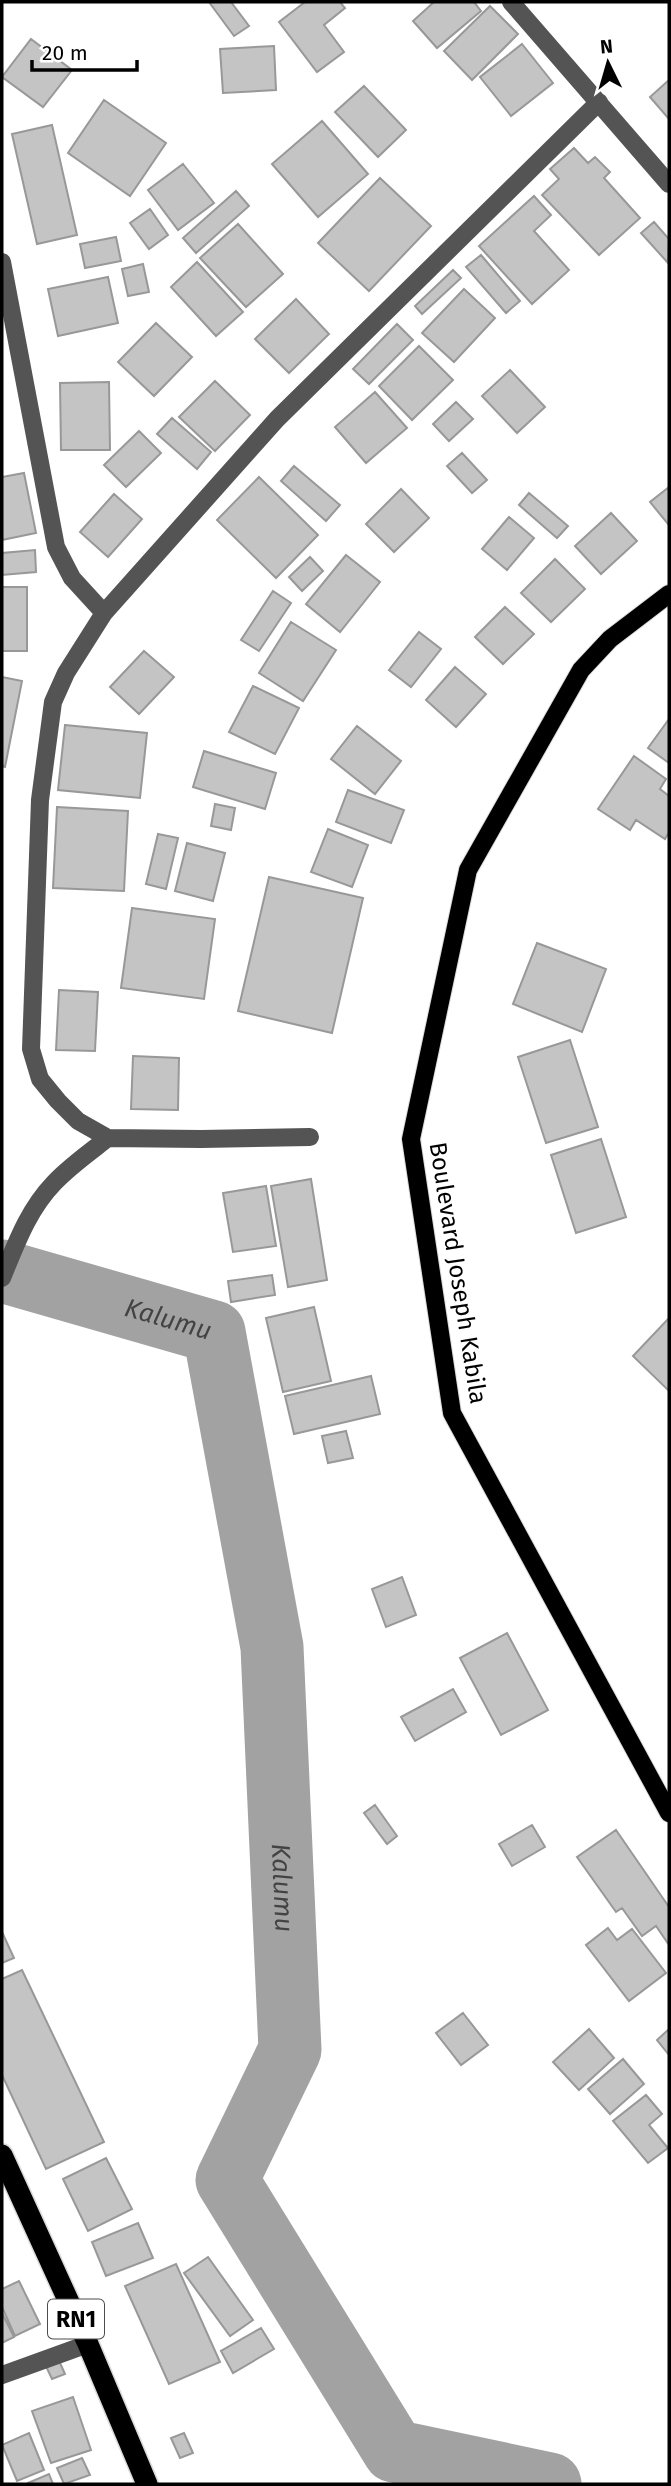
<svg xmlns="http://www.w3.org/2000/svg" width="671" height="2486" font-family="'Fira Sans',sans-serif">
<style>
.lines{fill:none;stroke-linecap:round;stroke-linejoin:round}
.stream{stroke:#a2a2a2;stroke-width:10}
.river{stroke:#a2a2a2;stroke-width:63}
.building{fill:#c4c4c4;stroke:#989898;stroke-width:2}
.major-casing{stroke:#dbdbdb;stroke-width:20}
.highway-casing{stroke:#dbdbdb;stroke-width:24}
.minor{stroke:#545454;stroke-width:18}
.major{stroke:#000;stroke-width:18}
.highway{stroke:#000;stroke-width:21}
.labels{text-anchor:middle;stroke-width:7;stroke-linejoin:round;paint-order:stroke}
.shield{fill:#fff;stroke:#4c4c4c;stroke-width:2}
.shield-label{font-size:23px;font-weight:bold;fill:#000}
.street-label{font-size:24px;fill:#000;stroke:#fff}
.water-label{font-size:26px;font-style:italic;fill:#434343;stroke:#fff}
</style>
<rect width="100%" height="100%" fill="#fff"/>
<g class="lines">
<path class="stream" d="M438,2484L441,2461"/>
<path class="river" id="s1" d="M2,1271L214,1332L272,1647L290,2050L227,2180L394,2451L550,2484"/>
</g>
<path class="building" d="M209,2H231L249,26L234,36Z
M305,2H340L345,8L324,25L344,52L317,72L279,22Z
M434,2H474L481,11L437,48L413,21Z
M490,6L518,34L472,80L444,51Z
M31,39L72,70L43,107L2,77Z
M522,44L553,83L511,116L480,77Z
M274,46L276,90L223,93L220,49Z
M669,80V119L650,97Z
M364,86L406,130L378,157L335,112Z
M104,100L166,143L130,196L68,153Z
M322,121L368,174L318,217L272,164Z
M52,125L77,235L37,244L12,134Z
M574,148L588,163L595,157L610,172L604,178L640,218L599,255L542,195L559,179L550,169Z
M183,164L214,203L178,230L148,190Z
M380,178L431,226L369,291L318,243Z
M236,191L249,206L196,253L183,238Z
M534,196L551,215L534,231L569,270L532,304L479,246Z
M150,209L168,235L149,249L130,223Z
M654,222L669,239L668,263L641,233Z
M238,224L283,274L246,307L200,258Z
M116,237L121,261L85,268L80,244Z
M481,255L520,301L506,313L466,267Z
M197,262L243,312L216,336L171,287Z
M143,264L149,292L128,296L122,269Z
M453,270L461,278L422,314L415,306Z
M108,277L118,323L58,336L48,289Z
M464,289L495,318L454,362L422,333Z
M296,299L329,334L289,373L255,339Z
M156,323L192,357L154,396L118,362Z
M397,324L413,340L369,384L353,369Z
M419,346L453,380L412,420L379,386Z
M510,370L545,407L517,433L482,396Z
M215,381L250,415L215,451L179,417Z
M109,382L110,450H61L60,383Z
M375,392L407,428L366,463L335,427Z
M456,402L473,419L449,441L433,424Z
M172,418L211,452L197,469L157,434Z
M139,431L161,453L126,487L104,465Z
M462,453L487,480L472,493L447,466Z
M294,466L340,505L326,521L281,481Z
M24,473L36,533L2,540V477Z
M259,477L318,535L276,578L217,520Z
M669,487V523L668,524L650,502Z
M401,489L429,518L394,552L366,524Z
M529,493L568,526L557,538L519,505Z
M114,494L142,519L108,557L80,532Z
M611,513L637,541L601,574L575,546Z
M509,517L534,538L507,570L482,549Z
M35,550L36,572L2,575V553Z
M346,555L380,582L340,632L306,604Z
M310,557L323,571L302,591L289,577Z
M555,559L585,589L551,622L521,593Z
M2,587H27V651H2Z
M273,591L291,603L259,651L241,640Z
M505,607L534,634L503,664L475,637Z
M291,622L336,650L303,701L259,673Z
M419,632L441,649L411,687L389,670Z
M144,651L174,677L139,714L110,687Z
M455,667L486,694L456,727L426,700Z
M2,677L22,681L5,767L2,766Z
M253,686L299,708L275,754L229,732Z
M669,719V763L648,748Z
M65,725L147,733L140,798L58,790Z
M357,726L401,761L375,794L331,759Z
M204,751L276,773L265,809L193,787Z
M634,756L666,779L660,789L669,796V832L665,839L636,820L630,830L598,809Z
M348,790L404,810L391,843L336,822Z
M215,804L235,808L231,830L211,826Z
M57,807L128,811L124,891L53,888Z
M328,829L368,845L352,887L311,872Z
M158,834L178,838L166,889L146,884Z
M187,843L225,853L213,901L175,891Z
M269,877L363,898L332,1033L238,1011Z
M132,908L215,919L204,999L121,988Z
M537,943L606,969L582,1032L513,1004Z
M59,990L98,992L95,1051L56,1050Z
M570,1040L598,1127L546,1143L518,1057Z
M133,1056L179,1058L178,1110L131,1109Z
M601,1139L626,1217L576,1233L551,1155Z
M311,1179L327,1280L288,1287L271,1186Z
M266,1186L276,1246L233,1252L223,1193Z
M272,1275L275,1295L231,1302L228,1281Z
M314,1307L331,1381L283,1392L266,1318Z
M669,1318V1391L633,1356Z
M371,1376L380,1414L294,1434L285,1396Z
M346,1431L353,1458L328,1463L322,1436Z
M402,1577L416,1615L386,1627L372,1589Z
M507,1633L548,1710L501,1735L460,1658Z
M453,1689L466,1712L415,1741L401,1717Z
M375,1805L397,1836L387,1844L364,1813Z
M532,1825L545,1847L512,1866L499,1844Z
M616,1830L669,1907V1945L656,1926L642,1936L622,1908L616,1912L577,1857Z
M608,1928L617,1940L632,1929L666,1973L629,2001L586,1945Z
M2,1932L14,1958L2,1963Z
M22,1970L104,2142L46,2169L2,2075V1979Z
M463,2013L488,2045L461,2065L436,2033Z
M589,2029L614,2058L579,2090L553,2062Z
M669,2029V2055L657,2040Z
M623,2059L644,2084L610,2114L588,2089Z
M646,2095L662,2114L649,2125L668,2148L648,2163L613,2121Z
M106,2158L132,2209L88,2231L63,2179Z
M138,2223L153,2258L106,2276L92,2242Z
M208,2257L253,2320L230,2336L184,2273Z
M176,2264L220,2362L169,2384L125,2286Z
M19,2281L40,2324L15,2336L2,2307V2289Z
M2,2313L14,2337L2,2343Z
M261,2328L274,2349L233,2373L221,2351Z
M56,2354L65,2374L52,2379L43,2360Z
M73,2397L91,2450L51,2463L32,2411Z
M29,2433L44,2470L17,2481L2,2445Z
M184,2433L193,2453L180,2458L171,2438Z
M82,2458L90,2475L64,2484L57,2468Z
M49,2474L53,2484H28V2483Z"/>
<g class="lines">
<defs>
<path id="major" d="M669,594L610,639L581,670L468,870L411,1139L452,1413L669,1813"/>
<path id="highway" d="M2,2155L88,2344L147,2484"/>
</defs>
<use href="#major" class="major-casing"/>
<use href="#highway" class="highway-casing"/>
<path class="minor" d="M511,2L669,184
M2,262L56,547L72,578L104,613L277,419L599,102
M104,613L66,673L53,702L40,800L31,1049L40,1079L58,1101L78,1121L108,1138L201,1139L310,1137
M2,1278C16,1244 28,1210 54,1183C70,1166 90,1152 108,1138
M2,2375L88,2344"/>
<use href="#major" class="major"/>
<use href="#highway" class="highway"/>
</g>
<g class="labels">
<rect class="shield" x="48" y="2299.5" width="56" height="39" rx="5"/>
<g class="shield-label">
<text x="76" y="2327">RN1</text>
</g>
<g class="street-label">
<text transform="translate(458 1273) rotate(81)" y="8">Boulevard Joseph Kabila</text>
</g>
<g class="water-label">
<text dy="9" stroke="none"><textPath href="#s1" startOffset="173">Kalumu</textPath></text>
<text dy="9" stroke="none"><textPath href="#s1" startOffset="782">Kalumu</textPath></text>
</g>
</g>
<rect width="671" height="2486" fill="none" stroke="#000000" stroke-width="7"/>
<g transform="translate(608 63) rotate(355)" stroke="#ffffff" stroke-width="5" paint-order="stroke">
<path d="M0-5L12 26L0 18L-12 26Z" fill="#000000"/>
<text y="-10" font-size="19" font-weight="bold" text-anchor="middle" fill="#000000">N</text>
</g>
<path d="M32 60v10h105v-10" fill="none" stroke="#000000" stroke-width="3.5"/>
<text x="42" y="60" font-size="21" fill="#000000" stroke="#ffffff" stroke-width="5" paint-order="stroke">20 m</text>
</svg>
